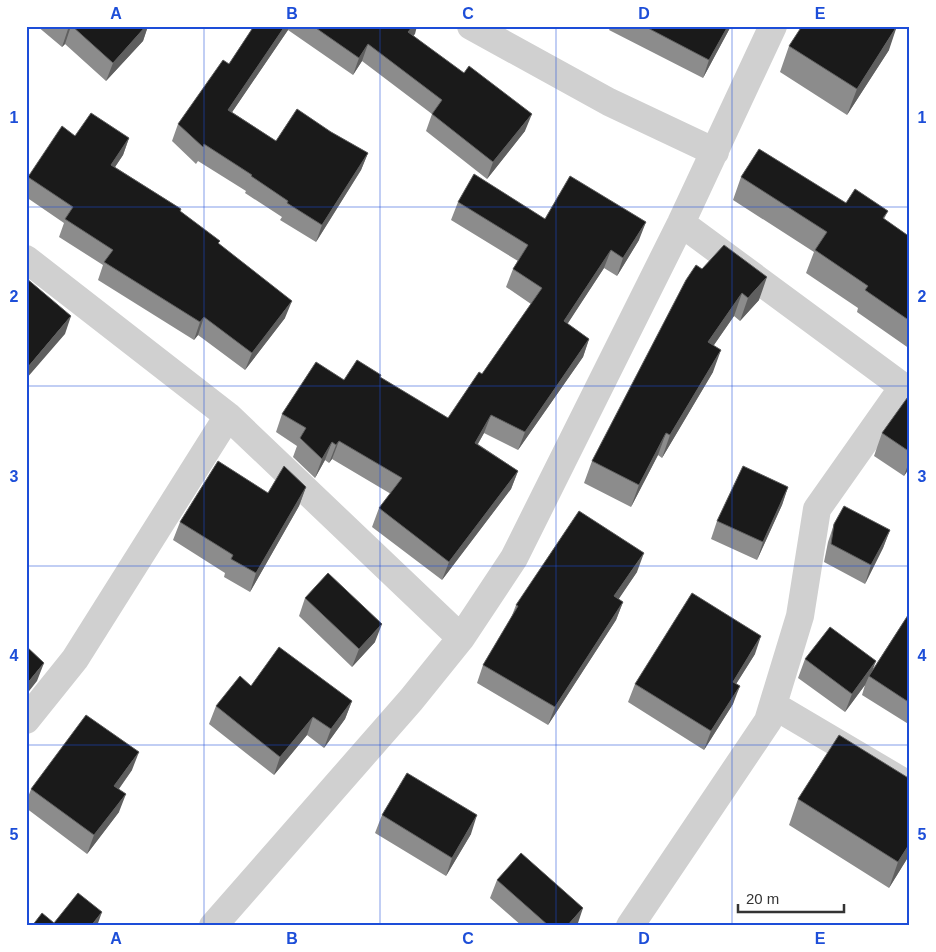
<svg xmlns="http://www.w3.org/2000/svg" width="936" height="952" font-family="Arial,sans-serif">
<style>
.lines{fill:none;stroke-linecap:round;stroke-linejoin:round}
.minor{stroke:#d0d0d0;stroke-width:28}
.wall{fill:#8c8c8c}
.shaded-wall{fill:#5f5f5f}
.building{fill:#1a1a1a;stroke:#5f5f5f}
.grid{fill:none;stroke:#1d4ed8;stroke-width:1;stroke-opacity:0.55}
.neatline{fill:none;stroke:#1d4ed8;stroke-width:2}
.grid-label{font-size:16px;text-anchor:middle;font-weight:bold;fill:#1d4ed8}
</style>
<rect width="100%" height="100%" fill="#fff"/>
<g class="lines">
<path class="minor" d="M471,26L609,102L715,152
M681,223L910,392
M26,259L228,416
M773,705L910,786
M26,720L75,659L228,416L461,638L514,558L681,223L773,26
M213,926L411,700L461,638
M630,926L768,721L800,616L817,509L903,387"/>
</g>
<path class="wall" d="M37,26H148L143,41L106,81L65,44L62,47Z
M254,26H417L413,35L525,131L487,179L426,131L432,114L362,61L353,75L288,30L232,112L276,141L331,132L368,153L361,170L316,242L280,220L282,217L245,193L246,191L198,161L196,164L172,141L178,124L229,64Z
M611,26H731L703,78L609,30Z
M789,46L889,50L847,115L780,72Z
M75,136L129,138L123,155L115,167L181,209L180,211L219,244L285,318L245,370L198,335L194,340L98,280L103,265L59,237L64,223L26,197V182L28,177Z
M741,177L846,203L888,211L884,219L910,237V349L857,312L858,308L806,273L814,252L733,200Z
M458,202L545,219L639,240L617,276L604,268L567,324L589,339L583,357L518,450L484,433L478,444L518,471L511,489L442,580L372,527L379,508L391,494L332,459L329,463L325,460L315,478L293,457L297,446L276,432L282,414L344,380L380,378L448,418L482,374L531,304L506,287L513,269L518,261L451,220Z
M702,269L759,300L740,321L734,316L714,345L713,372L662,458L658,455L631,507L584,483L592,461Z
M910,394V467L904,476L874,456L882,433Z
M306,487L299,506L250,592L224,577L225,573L173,540L180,522L268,493Z
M788,487L782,505L757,560L711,539L717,521Z
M834,524L890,530L883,548L865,584L824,562L828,542Z
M637,572L618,599L623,602L616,620L548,725L477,683L483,665L511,618L516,605Z
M305,598L375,642L352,667L299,616Z
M910,612V725L862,695L865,685L845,712L798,678L805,659L873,669Z
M755,654L736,684L733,704L704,750L628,702L635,684Z
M251,686L352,701L345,719L324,748L307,735L274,775L209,724L216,706Z
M132,770L119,789V812L87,854L26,808V803L31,789Z
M910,779V854L889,888L789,825L798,799Z
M382,815L471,834L446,876L375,833Z
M497,880L577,926H522L490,898Z"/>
<path class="shaded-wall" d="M71,26L65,44L62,47L68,29Z
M146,26H148L143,41L106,81L113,63Z
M285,26H289L288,30L222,127L228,110Z
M413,26H417L415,34L402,49L408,32Z
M728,26H731L703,78L709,60Z
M897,26L889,50L847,115L857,89Z
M368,44L362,61L353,75L359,58Z
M532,114L525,131L487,179L493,162Z
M129,138L123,155L105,182L111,165Z
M368,153L361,170L316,242L322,225Z
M646,222L639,240L617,276L623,258Z
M611,250L604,268L557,340L564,321Z
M767,277L759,300L740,321L748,298Z
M742,293L734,316L700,365L708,342Z
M292,301L285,318L245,370L252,353Z
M71,316L65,334L26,379V371L28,367Z
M204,317L198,335L194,340L200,322Z
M589,339L583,357L518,450L525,432Z
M721,350L713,372L662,458L670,435Z
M491,415L484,433L468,461L475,443Z
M666,433L658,455L631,507L639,485Z
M339,441L332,459L329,463L336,445Z
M332,442L325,460L315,478L322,459Z
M910,459V467L904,476Z
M518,471L511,489L442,580L449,562Z
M306,487L299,506L250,592L256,573Z
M788,487L782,505L757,560L763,542Z
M890,530L883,548L865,584L871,565Z
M644,553L637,572L608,615L614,596Z
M623,602L616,620L548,725L555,707Z
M382,624L375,642L352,667L359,649Z
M761,636L755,654L726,700L733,682Z
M876,661L870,677L869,676L865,685L845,712L852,694Z
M44,663L37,681L26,695V685Z
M740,686L733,704L704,750L711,731Z
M352,701L345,719L324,748L331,729Z
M313,717L307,735L274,775L280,757Z
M139,752L132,770L108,804L114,786Z
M126,794L119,812L87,854L94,835Z
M477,815L471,834L446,876L452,858Z
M910,843V854L889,888L898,862Z
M583,908L577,926H567Z
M102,912L97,926H91Z"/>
<path class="building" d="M72,26H146L113,63Z
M254,26H285L228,110L276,141L297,109L331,132L368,153L322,225L287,203L288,201L251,176L252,175L204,144L203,147L178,124L223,60L229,64Z
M313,26H413L408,32L464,73L469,66L532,114L493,162L432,114L442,100L368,44L359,58Z
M644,26H728L709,60Z
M802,26H897L857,89L789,46Z
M91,113L129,138L111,165L181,209L180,211L220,241L218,243L292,301L252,353L204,317L200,322L104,262L113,250L65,219L73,207L28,177L62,126L75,136Z
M759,149L846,203L855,189L888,211L883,218L910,237V321L865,290L868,286L815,250L827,232L741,177Z
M474,174L545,219L570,176L646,222L623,258L611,250L564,321L589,339L525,432L491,415L475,443L518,471L449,562L379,508L402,478L339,441L336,445L332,442L322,459L300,438L306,428L282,414L316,362L344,380L357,360L381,375L380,377L448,418L479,372L482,374L542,288L513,269L528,245L458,202Z
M724,245L767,277L748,298L742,293L708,342L721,350L670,435L666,433L639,485L592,461L686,280L696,265L702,269Z
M26,278L71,316L28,367L26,366Z
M910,394V452L882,433Z
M218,461L268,493L284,466L306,487L256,573L231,559L233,555L180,522Z
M743,466L788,487L763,542L717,521Z
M844,506L890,530L871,565L831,544L834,524Z
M579,511L644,553L614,596L623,602L555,707L483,665L518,606L516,605Z
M328,573L382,624L359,649L305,598Z
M692,593L761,636L733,682L740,686L711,731L635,684Z
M910,612V703L869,676Z
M830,627L876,661L852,694L805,659Z
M26,646L44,663L26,685Z
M279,647L352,701L331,729L313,717L280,757L216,706L240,676L251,686Z
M86,715L139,752L114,786L126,794L94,835L31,789Z
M839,735L910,779V843L898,862L798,799Z
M407,773L477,815L452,858L382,815Z
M521,853L583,908L567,926H549L497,880Z
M78,893L102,912L91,926H32L42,913L54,923Z"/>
<path class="grid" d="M204,26V926M380,26V926M556,26V926M732,26V926M26,207H910M26,386H910M26,566H910M26,745H910"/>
<rect width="936" height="952" fill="none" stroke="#ffffff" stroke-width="55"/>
<path d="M738 904v8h106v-8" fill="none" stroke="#333333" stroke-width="2.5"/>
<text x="746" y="904" font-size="15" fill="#333333" stroke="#ffffff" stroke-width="4" paint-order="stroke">20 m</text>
<rect x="28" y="28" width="880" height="896" class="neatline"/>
<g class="grid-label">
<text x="116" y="19">A</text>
<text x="292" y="19">B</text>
<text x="468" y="19">C</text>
<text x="644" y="19">D</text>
<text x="820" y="19">E</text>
<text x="14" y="123">1</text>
<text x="922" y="123">1</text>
<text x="14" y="302">2</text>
<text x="922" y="302">2</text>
<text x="14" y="482">3</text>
<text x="922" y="482">3</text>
<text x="14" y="661">4</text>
<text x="922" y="661">4</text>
<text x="14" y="840">5</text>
<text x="922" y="840">5</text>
<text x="116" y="944">A</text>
<text x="292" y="944">B</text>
<text x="468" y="944">C</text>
<text x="644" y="944">D</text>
<text x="820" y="944">E</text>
</g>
</svg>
